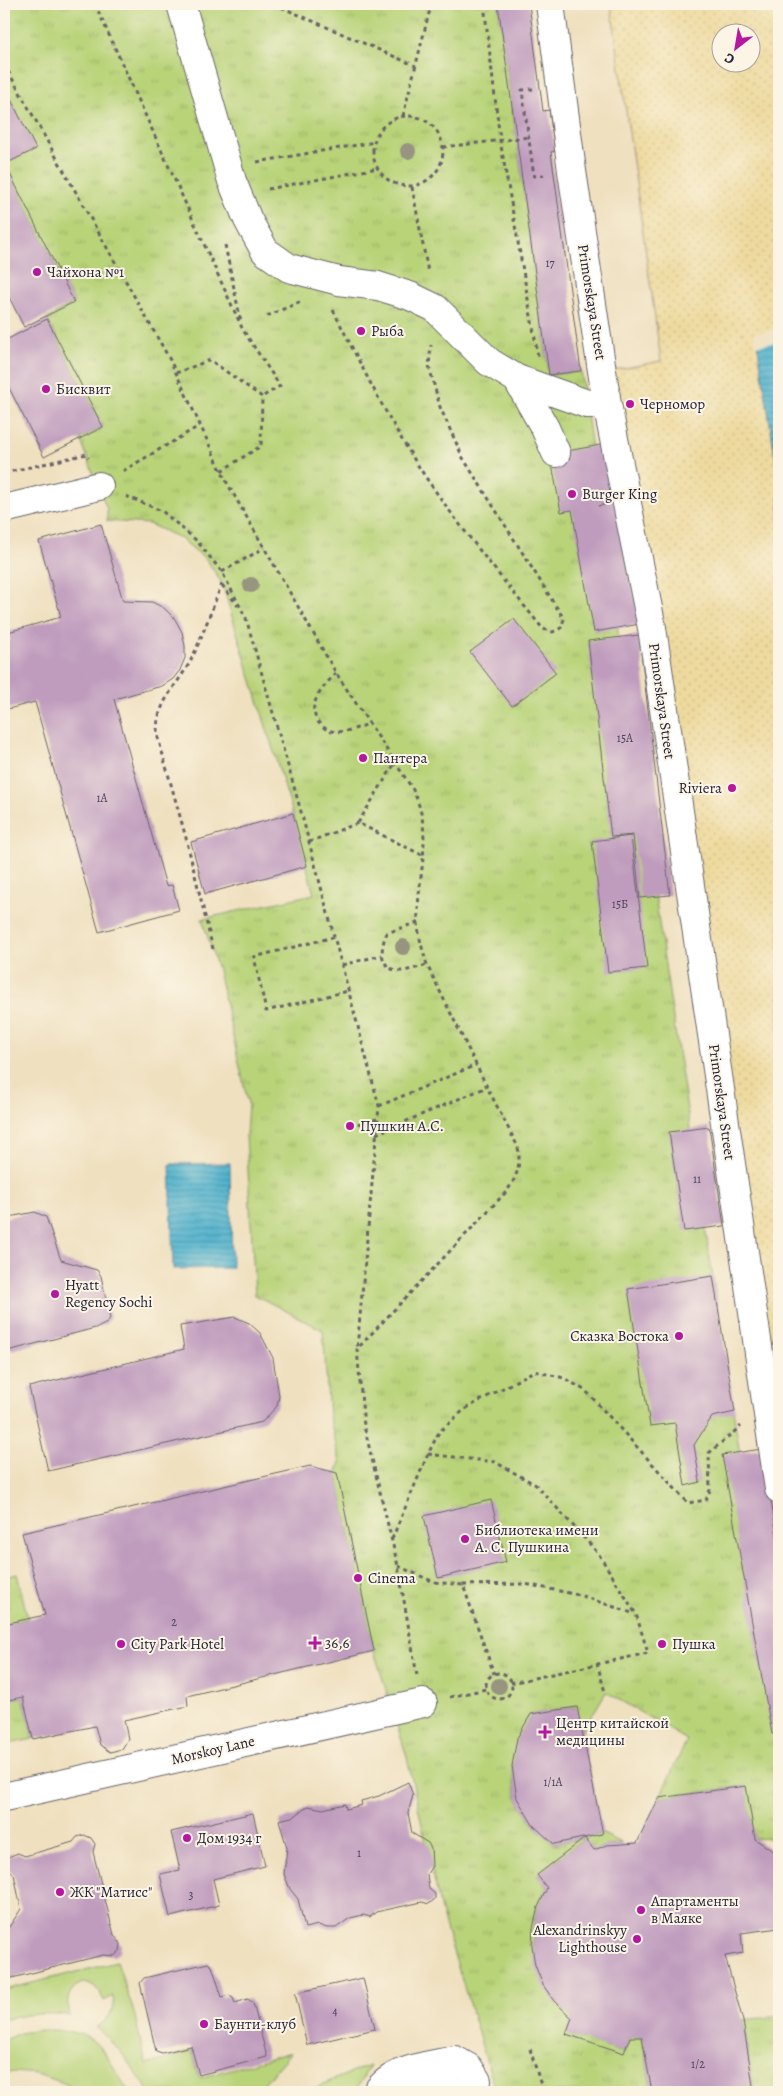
<svg xmlns="http://www.w3.org/2000/svg" width="783" height="2096" font-family="Alegreya,serif">
<style>
.grass{fill:#b8d378;stroke:#6d7a5a}
.sand{fill:url(#sand-dots);stroke:#887e6c;fill-rule:evenodd}
.park{fill:url(#park-tufts);stroke:#6d7a5a}
.water{fill:url(#water-rules);stroke:#386a84}
.pier{fill:#efe0bf}
.building{fill:#bf9cbe}
.lines{fill:none;stroke-linecap:round;stroke-linejoin:round}
.minor-casing{stroke:#6a6469;stroke-width:30}
.path{stroke:#6a6469;stroke-width:3;stroke-dasharray:4 4;stroke-linecap:butt}
.minor{stroke:#fff;stroke-width:28}
.tree{fill:#979580}
.poi-dot{fill:#b5179e;stroke:#fcf5e5;stroke-width:2}
.labels{text-anchor:middle;stroke-width:4;stroke-linejoin:round;paint-order:stroke}
.number-label{font-size:12px;fill:#49405c}
.poi-label{font-size:15px;fill:#22223b;stroke:#fcf5e5;text-anchor:start}
.street-label{font-size:15px;fill:#22223b;stroke:#fcf5e5}
</style>
<defs>
<pattern id="sand-dots" width="8" height="8" patternUnits="userSpaceOnUse" patternTransform="scale(1.25)"><rect width="8" height="8" fill="#eeda9e"/><path d="M2 2h.1M6 6h.1" fill="none" stroke="#ccbb89" stroke-width="1.8" stroke-linecap="round"/></pattern>
<pattern id="park-tufts" width="24" height="20" patternUnits="userSpaceOnUse" patternTransform="scale(1.25)"><rect width="24" height="20" fill="#b8d378"/><path d="M3 7l-1-3M5 7V3M7 7l1-3M15 17l-1-3M17 17v-4M19 17l1-3" fill="none" stroke="#9eb569"/></pattern>
<pattern id="water-rules" width="6" height="5" patternUnits="userSpaceOnUse" patternTransform="scale(1.25)"><rect width="6" height="5" fill="#4eb1cd"/><path d="M0 2.5h6" fill="none" stroke="#4090a8"/></pattern>
</defs>
<rect width="100%" height="100%" fill="#fcf5e5"/>
<filter id="ink" filterUnits="userSpaceOnUse"><feTurbulence type="fractalNoise" baseFrequency=".02" numOctaves="2"/><feDisplacementMap in="SourceGraphic" scale="10" xChannelSelector="R" yChannelSelector="G"/><feConvolveMatrix kernelMatrix="1 2 1 2 8 2 1 2 1" color-interpolation-filters="sRGB"/></filter>
<filter id="wash" filterUnits="userSpaceOnUse"><feTurbulence type="fractalNoise" baseFrequency=".0096" numOctaves="4" result="noise"/><feDisplacementMap in="SourceGraphic" scale="20" xChannelSelector="R" yChannelSelector="G"/><feGaussianBlur stdDeviation="1.12" result="paint"/><feColorMatrix in="noise" values="0 0 0 0 0 0 0 0 0 0 0 0 0 0 0 0 0 1.4 0 .05"/><feComposite in="paint" operator="in"/></filter>
<g filter="url(#wash)">
<rect width="100%" height="100%" fill="#efe0bf"/>
<path class="grass" d="M117,1962L134,2012L146,2065L192,2051L199,2078L291,2052L256,2092H150L120,2051L96,2027C109,2020 115,2010 113,1996L104,2001C102,1997 99,1991 96,1988C85,1977 71,1986 68,1999C67,2004 69,2009 70,2015C46,2013 27,2013 4,2020V1990Z
M41,2030C100,2029 100,2047 129,2092H79L64,2083L37,2074L14,2072L4,2074V2040L20,2033Z
M370,2065L355,2092H311L323,2084Z"/>
<path class="sand" d="M611,4H779V332L756,335L779,481V1415L609,371L661,361ZM720,32H750V62H720Z"/>
<path class="park" d="M4,4H498L549,375L581,371L666,972L779,1709V1837L755,1839L745,1786L659,1798L687,1740L606,1692L582,1732L576,1707L531,1714L512,1766L517,1798L533,1825L554,1844L603,1834L622,1843L607,1845L594,1850L584,1838L537,1875L547,1888C520,1930 534,1988 572,2018L567,2034L624,2053L630,2037H642L652,2092H496L442,1915L407,1757L374,1651L337,1473L340,1462L329,1415L323,1330L255,1295L246,1135L248,1103L218,970L202,919L314,894L292,811L222,584L207,560L180,538L149,524L107,521V509L80,439L103,427L47,319L74,302L5,164L35,149L4,86Z
M17,1574L28,1619L4,1624V1577Z
M23,1697L33,1739L4,1745V1701Z
M779,2016V2092H754L743,2020Z"/>
<path class="water" d="M779,332V481L756,335Z
M230,1163L232,1268L173,1269L170,1164Z"/>
<path class="pier" d="M779,329V342L755,346L754,333Z"/>
<g id="blocks">
<path class="building" d="M498,4H529L543,111L549,110L555,151L551,152L581,371L549,375Z
M4,86L36,149L5,164L74,302L24,327L4,287Z
M47,319L103,427L44,457L4,378V341Z
M606,444L616,502L598,506L617,502L640,624L594,632L572,510L561,512L550,454Z
M101,524L123,601L152,602L164,608L175,619L182,632L185,646V658L180,670L173,679L162,686L114,699L166,886L172,885L179,910L99,932L35,702L4,710V643L10,641L8,632L61,617L39,541Z
M514,619L556,673L512,706L470,652Z
M639,635L670,895L640,898L633,835L611,837L588,641Z
M293,813L307,866L205,894L191,842Z
M631,836L647,968L608,972L592,841Z
M709,1127L724,1226L684,1231L669,1132Z
M35,1212L46,1217L61,1260L97,1270L101,1276L110,1318L107,1323L99,1327L4,1352V1218Z
M713,1276L735,1412L712,1417L694,1445L700,1482L685,1486L675,1423L650,1426L628,1289Z
M235,1317L249,1323L260,1333L273,1358L279,1396L277,1406L262,1422L48,1471L29,1387L184,1349L180,1326Z
M762,1449L779,1547V1733L772,1734L722,1455Z
M310,1466L337,1473L374,1651L187,1696L188,1706L124,1720L128,1739L122,1749L110,1752L100,1745L95,1726L33,1739L23,1697L4,1701V1624L45,1615L22,1533Z
M491,1500L506,1562L438,1578L424,1516Z
M577,1707L603,1834L554,1844L533,1825L517,1798L512,1766L517,1738L531,1714Z
M408,1782L413,1795L408,1813L412,1833L428,1843L431,1848L432,1866L427,1874L429,1889L435,1894V1899L429,1904L422,1902L376,1912L370,1917L363,1915L350,1918L336,1928H327L318,1925L305,1928L298,1899L290,1889L284,1874L287,1848L279,1820L295,1816L308,1806L323,1809L345,1804L346,1809L362,1805L361,1801L379,1796Z
M746,1786L755,1839L779,1855V1928L741,1933L743,1953L725,1956L743,2021L754,2092H652L642,2037H630L624,2053L566,2034L572,2018L554,2001L543,1985L535,1965L532,1946L533,1928L538,1907L547,1888L537,1875L585,1838L594,1850L607,1845L637,1843L659,1798Z
M253,1813L265,1866L213,1879L219,1905L170,1917L160,1874L180,1870L171,1832Z
M84,1835L91,1838L95,1844L93,1852L114,1935L121,1944L120,1951L114,1956L103,1955L4,1980V1929L9,1927L21,1909L14,1874L6,1867L8,1857L18,1853L25,1856L73,1842L77,1837Z
M208,1963L212,1966L222,1997L229,1995L233,1998L235,2003L248,1999L253,2003L267,2057L199,2075L191,2046L162,2053L156,2051L140,1983L144,1978Z
M363,1978L375,2029L307,2045L295,1993Z"/>
</g>
</g>
<g filter="url(#ink)">
<use href="#blocks" fill-opacity="0" stroke="#6a6469" stroke-width="1"/>
<g class="lines">
<defs>
<path id="minor" d="M181,4L232,181L248,220L265,251L289,268L339,281L378,286L410,296L435,308L489,362L517,379L587,404H607
M550,4L572,171L607,404L652,628L779,1489
M517,379L545,428L556,453
M4,509L99,486
M4,1797L423,1703
M404,2072L436,2081L454,2092
M377,2092C393,2068 429,2066 455,2060L469,2068L477,2081L473,2092"/>
</defs>
<use href="#minor" class="minor-casing"/>
<path class="path" d="M95,4L243,330L280,386L262,397
M274,4L416,66
M484,4L500,140L538,356
M4,64L170,360L226,481L336,673L412,788C436,836 416,875 418,924C419,939 423,951 427,965L487,1087L518,1147C521,1165 517,1178 506,1192L357,1349L364,1426L398,1566L417,1676
M533,89L522,90L534,176L544,175
M403,116L429,13L435,4
M373 151a35 35 0 1 1 70 0a35 35 0 1 1-70 0Z
M443,147L530,137
M257,162L375,142
M412,187L428,272
M268,189L378,168
M225,245L241,322
M333,310C363,369 393,430 431,485C466,535 505,582 543,629L553,632L561,628L564,619L463,458L440,407L429,366L431,345
M267,316L300,302
M176,373L210,360L262,397L261,446L221,471
M123,471L199,426
M4,473L87,454L88,458
M126,496L162,511L197,541L222,572L246,618L300,808L379,1106L357,1349
M222,572L264,548
M222,585L238,606
M336,673C328,682 317,693 314,705C313,711 315,718 319,723C332,739 353,729 369,724
M358,823L395,763
M309,842L358,823L424,856
M418,922L387,933C380,947 378,969 400,971C408,971 419,967 427,965
M334,937L254,957L266,1011L348,991
M213,949L186,838L157,734C156,700 180,684 193,656C204,632 212,608 222,584
M342,965L382,955
M379,1106L476,1065
M350,1126L377,1119
M376,1134L487,1087
M428,1454L495,1462L536,1485L598,1553L636,1614L648,1653L511,1683
M392,1539L428,1454L439,1432L465,1409L534,1371L564,1378L586,1391L688,1503L706,1500L710,1490L709,1453L741,1426
M398,1566L434,1582L463,1585L494,1674
M463,1585L525,1584L579,1595L635,1614
M597,1663L605,1692
M486 1686a13 13 0 1 1 26 0a13 13 0 1 1-26 0Z
M450,1697L486,1689
M530,2049L543,2092"/>
<use href="#minor" class="minor"/>
</g>
<g class="tree">
<circle cx="408" cy="151" r="8"/>
<circle cx="251" cy="585" r="8"/>
<circle cx="403" cy="947" r="8"/>
<circle cx="499" cy="1686" r="8"/>
</g>
</g>
<g class="poi-dot">
<circle cx="37" cy="272" r="5"/>
<circle cx="361" cy="331" r="5"/>
<circle cx="46" cy="389" r="5"/>
<circle cx="630" cy="404" r="5"/>
<circle cx="572" cy="494" r="5"/>
<circle cx="363" cy="758" r="5"/>
<circle cx="732" cy="788" r="5"/>
<circle cx="350" cy="1126" r="5"/>
<circle cx="55" cy="1294" r="5"/>
<circle cx="679" cy="1336" r="5"/>
<circle cx="465" cy="1539" r="5"/>
<circle cx="358" cy="1578" r="5"/>
<path d="M312.5 1635.5h5v5h5v5h-5v5h-5v-5h-5v-5h5z"/>
<circle cx="121" cy="1644" r="5"/>
<circle cx="662" cy="1644" r="5"/>
<path d="M542.5 1724.5h5v5h5v5h-5v5h-5v-5h-5v-5h5z"/>
<circle cx="187" cy="1838" r="5"/>
<circle cx="60" cy="1892" r="5"/>
<circle cx="641" cy="1910" r="5"/>
<circle cx="637" cy="1939" r="5"/>
<circle cx="204" cy="2024" r="5"/>
</g>
<g class="labels">
<g class="number-label">
<text x="550" y="267">17</text>
<text x="625" y="742">15А</text>
<text x="102" y="802">1А</text>
<text x="620" y="908">15Б</text>
<text x="697" y="1183">11</text>
<text x="174" y="1626">2</text>
<text x="553" y="1786">1/1А</text>
<text x="359" y="1857">1</text>
<text x="191" y="1899">3</text>
<text x="335" y="2015">4</text>
<text x="698" y="2068">1/2</text>
</g>
<g class="poi-label">
<text x="47" y="277">Чайхона №1</text>
<text x="371" y="336">Рыба</text>
<text x="56" y="394">Бисквит</text>
<text x="640" y="409">Черномор</text>
<text x="582" y="499">Burger King</text>
<text x="373" y="763">Пантера</text>
<text x="722" y="793" text-anchor="end">Riviera</text>
<text x="360" y="1131">Пушкин А.С.</text>
<text x="65" y="1290">Hyatt<tspan x="65" dy="17">Regency Sochi</tspan></text>
<text x="669" y="1341" text-anchor="end">Сказка Востока</text>
<text x="475" y="1535">Библиотека имени<tspan x="475" dy="17">А. С. Пушкина</tspan></text>
<text x="368" y="1583">Cinema</text>
<text x="325" y="1648">36,6</text>
<text x="131" y="1649">City Park Hotel</text>
<text x="672" y="1649">Пушка</text>
<text x="556" y="1728">Центр китайской<tspan x="556" dy="17">медицины</tspan></text>
<text x="197" y="1843">Дом 1934 г</text>
<text x="70" y="1897">ЖК "Матисс"</text>
<text x="651" y="1906">Апартаменты<tspan x="651" dy="17">в Маяке</tspan></text>
<text x="627" y="1935" text-anchor="end">Alexandrinskyy<tspan x="627" dy="17">Lighthouse</tspan></text>
<text x="214" y="2029">Баунти-клуб</text>
</g>
<g class="street-label">
<text transform="translate(592 302) rotate(81)" y="5">Primorskaya Street</text>
<text transform="translate(662 701) rotate(82)" y="5">Primorskaya Street</text>
<text transform="translate(722 1102) rotate(82)" y="5">Primorskaya Street</text>
<text transform="translate(213 1750) rotate(-13)" y="5">Morskoy Lane</text>
</g>
</g>
<rect width="783" height="2096" fill="none" stroke="#fcf5e5" stroke-width="20"/>
<g transform="translate(736 48) rotate(211)"><circle r="24" fill="#fcf5e5" stroke="#a5a1a1"/>
<path d="M0-4L9 19L0 12L-9 19Z" fill="#b5179e"/>
<text y="-8" font-size="14" font-weight="bold" text-anchor="middle" fill="#22223b">С</text>
</g>
</svg>
